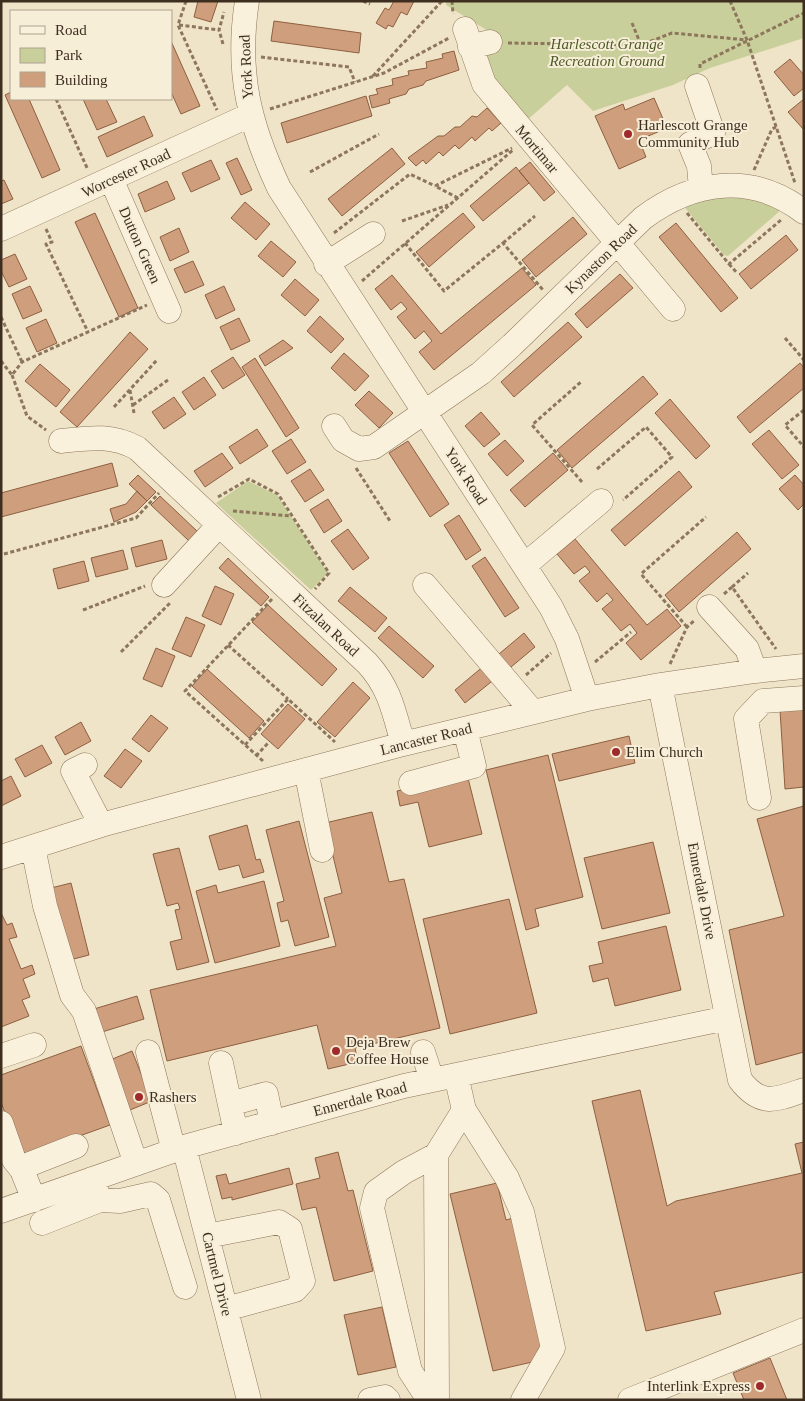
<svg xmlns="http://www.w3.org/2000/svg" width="805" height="1401" font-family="Georgia,serif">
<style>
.green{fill:#c9cf9b}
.building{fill:#cf9f7d;stroke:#8d5f41}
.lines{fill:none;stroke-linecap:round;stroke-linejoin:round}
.minor-casing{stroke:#8d765c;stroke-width:25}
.path{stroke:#8d765c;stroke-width:3;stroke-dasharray:4 2.5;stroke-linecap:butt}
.minor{stroke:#faf1dc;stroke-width:24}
.poi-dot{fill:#9e2a2b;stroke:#f7eed8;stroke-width:2}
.labels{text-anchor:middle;stroke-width:4;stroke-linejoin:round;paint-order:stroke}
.park-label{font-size:15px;font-style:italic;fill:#4d5a26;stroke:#f7eed8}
.street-label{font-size:15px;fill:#3d2e20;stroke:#f7eed8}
.poi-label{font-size:15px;fill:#3d2e20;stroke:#f7eed8;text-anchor:start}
</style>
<rect width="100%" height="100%" fill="#f0e4c8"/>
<path class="green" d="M446,1H804V38L710,68L673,85L593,111L567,85L525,122L481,68L488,31L446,5Z
M735,194L760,201L781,210L728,256L724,255L682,204Z
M248,481L277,495L328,573L311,590L216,503Z"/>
<path class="building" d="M198,1H218L211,22L194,17Z
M394,1H414L407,15L401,12L393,27L388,25L386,29L376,23L385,8L389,10Z
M274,21L361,33L359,53L271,41Z
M171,41L200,106L181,114L171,92Z
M454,51L459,70L426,81L423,85L409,89L406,94L389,99L390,103L372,108L369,96L378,94L376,89L393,85L392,79L409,75L408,71L427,68L426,62L443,58L442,54Z
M790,59L804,75V88L794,96L774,72Z
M11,92V99H29L60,170L42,178L5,95Z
M366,96L372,116L287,143L281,123Z
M654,98L667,128L639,140L646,157L619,169L595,116L623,104L625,110Z
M83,99H106L117,122L97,130Z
M804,99V130L788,112Z
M487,108L501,123L492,131L489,128L475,141L472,137L459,149L455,145L443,156L439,152L426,164L423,160L416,166L408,158L438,136H444L455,127H460L472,116L477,117Z
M144,116L153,136L107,157L98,137Z
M392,148L405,164L342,216L328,199Z
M237,158L252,190L241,195L226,163Z
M211,160L220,179L191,192L182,173Z
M530,162L555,192L544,201L519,171Z
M516,167L529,183L483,221L470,206Z
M4,180L13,199L1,204V181Z
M167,181L175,199L145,212L138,194Z
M245,202L270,224L256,240L231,218Z
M95,213L138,308L119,317L75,222Z
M463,213L475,227L429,267L416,252Z
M573,217L587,234L536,277L522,260Z
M676,223L738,298L721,312L659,237Z
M179,228L189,252L170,261L160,237Z
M786,235L798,250L751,289L739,274Z
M271,241L296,262L283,277L258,256Z
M15,254L27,279L9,287L1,271V260Z
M193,261L204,285L185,293L174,269Z
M522,268L536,285L434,370L419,352L432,341L424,331L415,339L397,317L407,309L401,302L391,310L375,289L392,275L441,334Z
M620,274L633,288L587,328L575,314Z
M295,279L319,300L305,316L281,295Z
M30,286L42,311L23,319L12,294Z
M224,286L235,310L216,319L205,295Z
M320,316L344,339L331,353L307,331Z
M239,318L250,341L231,350L220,327Z
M46,319L57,343L37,352L26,328Z
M568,322L582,337L514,397L501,382Z
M130,332L148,349L77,427L60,412Z
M283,340L293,348L265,366L259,356Z
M344,353L369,376L355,391L331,368Z
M233,357L245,375L223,389L211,371Z
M255,358L299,428L286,437L242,367Z
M800,363L804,368V388L750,433L737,417Z
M40,364L70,390L56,407L25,381Z
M643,376L658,394L572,468L557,450Z
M204,377L216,395L194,410L182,392Z
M369,391L393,413L379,428L355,405Z
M174,397L186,414L164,429L152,412Z
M670,399L710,446L696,459L655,413Z
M481,412L500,434L484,447L465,426Z
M257,429L268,446L240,464L229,447Z
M769,430L799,465L782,479L752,444Z
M291,439L306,462L287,474L272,451Z
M505,440L524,461L507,476L488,454Z
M408,441L449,504L430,517L389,453Z
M222,453L233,468L205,487L194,471Z
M553,453L568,470L525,507L510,490Z
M112,463L118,486L1,517V493Z
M310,469L324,490L305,502L291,481Z
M679,471L692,487L625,546L611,530Z
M138,475L156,492L147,501L129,484Z
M795,475L804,485V504L798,510L779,489Z
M137,491L147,501L136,512L114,522L110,509L126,504Z
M160,496L198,532L189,541L151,505Z
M328,499L342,521L324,533L310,510Z
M459,515L481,550L466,560L444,525Z
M348,529L369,558L353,570L331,541Z
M737,532L751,549L679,612L665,595Z
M575,539L647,625L667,609L681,626L641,660L626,643L637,633L630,624L621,631L602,609L613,600L607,593L597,602L579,581L590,572L585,566L574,574L557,554Z
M162,540L167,559L136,567L131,548Z
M123,550L128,569L96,577L91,558Z
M485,557L519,608L505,617L472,566Z
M228,558L269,597L261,606L219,568Z
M84,561L89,581L58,589L53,569Z
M215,586L234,594L221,625L202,616Z
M350,587L387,618L375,632L338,601Z
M268,605L337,669L322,686L252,622Z
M186,617L205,625L191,657L172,649Z
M389,626L434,666L423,678L378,638Z
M524,633L535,647L505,672L493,659Z
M156,648L175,656L162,687L143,679Z
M485,665L496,678L465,703L455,690Z
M207,669L264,721L249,738L192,686Z
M353,682L370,698L335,737L317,722Z
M288,704L305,719L278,749L261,734Z
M804,708V787L785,789L780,710Z
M151,715L168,728L149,752L132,739Z
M81,722L91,741L65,755L55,737Z
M629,736L635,763L559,781L552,754Z
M42,745L52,763L25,777L15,759Z
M125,749L142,761L121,788L104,776Z
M548,755L583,897L535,909L539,926L526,930L486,770Z
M467,774L482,834L429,847L418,802L400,806L397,791Z
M11,776L21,796L1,806V781Z
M804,806V1052L756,1065L729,930L784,916L757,819Z
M372,812L389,882L404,879L440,1028L355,1048L358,1062L328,1069L317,1025L167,1061L150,990L336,946L324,898L342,893L325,823Z
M299,821L329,937L295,946L288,920L281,922L277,903L284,901L266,830Z
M247,825L256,860L260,859L264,872L243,878L239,865L219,870L209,836Z
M653,842L670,913L602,929L584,858Z
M179,848L209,962L177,970L170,942L182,939L175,910L180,909L178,903L167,906L153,854Z
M264,881L280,946L215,963L196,891L216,885L218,893Z
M71,883L89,955L66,961L47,889Z
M509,899L537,1013L450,1034L423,919Z
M1,913L7,925L12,923L17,937L9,939L21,969L32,965L35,974L23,979L30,997L22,1000L29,1016L1,1027Z
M666,926L681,990L615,1006L608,978L593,982L589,966L603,963L598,942Z
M137,996L144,1019L102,1032L94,1009Z
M81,1046L110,1125L21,1157L1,1102V1075Z
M132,1051L152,1101L130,1110L110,1060Z
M640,1090L667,1206L676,1201L802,1173L795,1144L804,1142V1272L714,1292L721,1314L646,1331L592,1101Z
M338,1152L348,1191L353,1190L373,1271L334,1281L316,1207L302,1210L296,1184L320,1178L315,1158Z
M289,1168L293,1184L232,1200V1197L222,1199L216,1176L226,1174L229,1184Z
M497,1183L506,1220L517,1217L549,1346L538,1349L541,1360L493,1371L450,1194Z
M382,1307L396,1367L358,1375L344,1315Z
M770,1358L787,1400H744L733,1373Z"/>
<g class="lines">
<defs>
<path id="minor" d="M247,1C236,72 249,124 279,188L551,607L567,639L587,699
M465,29L484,84L673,309
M470,47L490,42
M697,86L713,133L690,144L699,166L701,189
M111,179L169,311
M1,229L250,115
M326,264L373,234
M334,426L343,440L359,449L374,447L481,373L512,345L643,218C694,180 752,172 804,212
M61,441C90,438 110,434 137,448L367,663C390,688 394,712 403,744
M525,565L601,501
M164,585L219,525
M425,585L533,712
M709,607L747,649L755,671
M660,685L740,1080C761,1107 775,1100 804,1090
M85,765L73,771L101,825
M306,770L322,850
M411,783L474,766L465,729
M759,798L746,719L763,701L804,698
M33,847L45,906L72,995L84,1011L136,1164
M1,857L101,825L403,744L587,699L660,685L755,671L804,666
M148,1052L174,1151
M423,1052L432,1080
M1,1056L34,1045
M221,1063L236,1133
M456,1075L464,1110L507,1178L522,1212L553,1348L523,1400
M230,1104L266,1094L272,1123
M1,1123L14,1160L22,1170
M184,1147L249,1400
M92,1179L100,1200L120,1201L151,1194L158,1200L185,1287
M34,1200L22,1170L30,1164L76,1146
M1,1211L184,1147L404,1086L727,1018
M42,1223L100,1200
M207,1236L279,1222L290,1229L303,1281L295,1290L226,1309
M370,1400L385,1397L388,1400
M429,1400L410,1371L372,1208L376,1192L404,1172L436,1155
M437,1400L436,1155L464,1110
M630,1400L804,1330"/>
</defs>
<use href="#minor" class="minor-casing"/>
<path class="path" d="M186,1L178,25L217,110
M363,1L370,4
M452,1L453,14
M730,1L747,40L795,183
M632,23L641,45
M179,25L219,30
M654,40L657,47
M508,43L641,45L672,33L747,40
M223,44L219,30L224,12
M261,57L349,67L355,82
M700,68V64L804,13
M373,76L442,1
M56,99L88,170
M270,109L384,73L449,38
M754,170L772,129L776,127
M310,172L379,134
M458,198L435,186L512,148
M687,213L729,264L781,220
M402,221L448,205
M46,229L52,242L46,244L88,332
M334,233L410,174L435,186
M405,243L444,291L503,243L543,290
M503,243L535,216
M729,264L737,273
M362,281L514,149
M1,317L22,362
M785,338L804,360
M1,361L12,375L22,362L147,305
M12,375L27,416L46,430
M130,390L134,413
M133,405L168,380
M114,407L157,360
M804,410L785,425L804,447
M356,468L390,521
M597,469L646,427L672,457L623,500
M582,482L532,425L582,381
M218,497L249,479L278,494L329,573L315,589
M233,511L291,516
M4,554L136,518L159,493
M732,587L748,573
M724,594L732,587L776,649
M83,610L145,586
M687,627L641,574L706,517
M228,645L288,699
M121,652L170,603
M595,662L631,632
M670,664L687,627L695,620
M526,675L551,653
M245,745L288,699L335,742
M256,756L269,742
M263,761L185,691L272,599"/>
<use href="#minor" class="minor"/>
</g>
<g class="poi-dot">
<circle cx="628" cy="134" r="5"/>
<circle cx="616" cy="752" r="5"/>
<circle cx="336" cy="1051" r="5"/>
<circle cx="139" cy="1097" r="5"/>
<circle cx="760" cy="1386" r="5"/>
</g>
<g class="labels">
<g class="park-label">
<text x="607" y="49">Harlescott Grange<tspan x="607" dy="17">Recreation Ground</tspan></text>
</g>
<g class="street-label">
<text transform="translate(246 67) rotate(-93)" y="5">York Road</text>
<text transform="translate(537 149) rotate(50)" y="5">Mortimar</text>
<text transform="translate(126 173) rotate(-25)" y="5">Worcester Road</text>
<text transform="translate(140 245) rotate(66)" y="5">Dutton Green</text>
<text transform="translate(601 259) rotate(-44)" y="5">Kynaston Road</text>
<text transform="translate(466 476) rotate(57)" y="5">York Road</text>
<text transform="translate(326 625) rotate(43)" y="5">Fitzalan Road</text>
<text transform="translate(426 739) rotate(-14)" y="5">Lancaster Road</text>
<text transform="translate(702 891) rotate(79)" y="5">Ennerdale Drive</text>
<text transform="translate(360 1099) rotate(-15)" y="5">Ennerdale Road</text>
<text transform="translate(217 1274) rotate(76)" y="5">Cartmel Drive</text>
</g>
<g class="poi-label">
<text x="638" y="130">Harlescott Grange<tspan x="638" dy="17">Community Hub</tspan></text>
<text x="626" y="757">Elim Church</text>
<text x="346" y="1047">Deja Brew<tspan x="346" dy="17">Coffee House</tspan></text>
<text x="149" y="1102">Rashers</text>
<text x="750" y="1391" text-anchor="end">Interlink Express</text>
</g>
</g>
<rect width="805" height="1401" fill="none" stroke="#3d2e20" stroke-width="5"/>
<rect x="10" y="10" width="162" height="90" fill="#f7eed8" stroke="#ada18e"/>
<rect x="20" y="26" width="25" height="8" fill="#faf1dc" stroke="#ada18e"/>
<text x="55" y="35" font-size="15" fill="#3d2e20">Road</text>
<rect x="20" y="48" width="25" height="15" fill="#c9cf9b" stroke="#ada18e"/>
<text x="55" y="60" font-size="15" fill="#3d2e20">Park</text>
<rect x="20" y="72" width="25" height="15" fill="#cf9f7d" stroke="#ada18e"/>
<text x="55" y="85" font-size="15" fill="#3d2e20">Building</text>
</svg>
